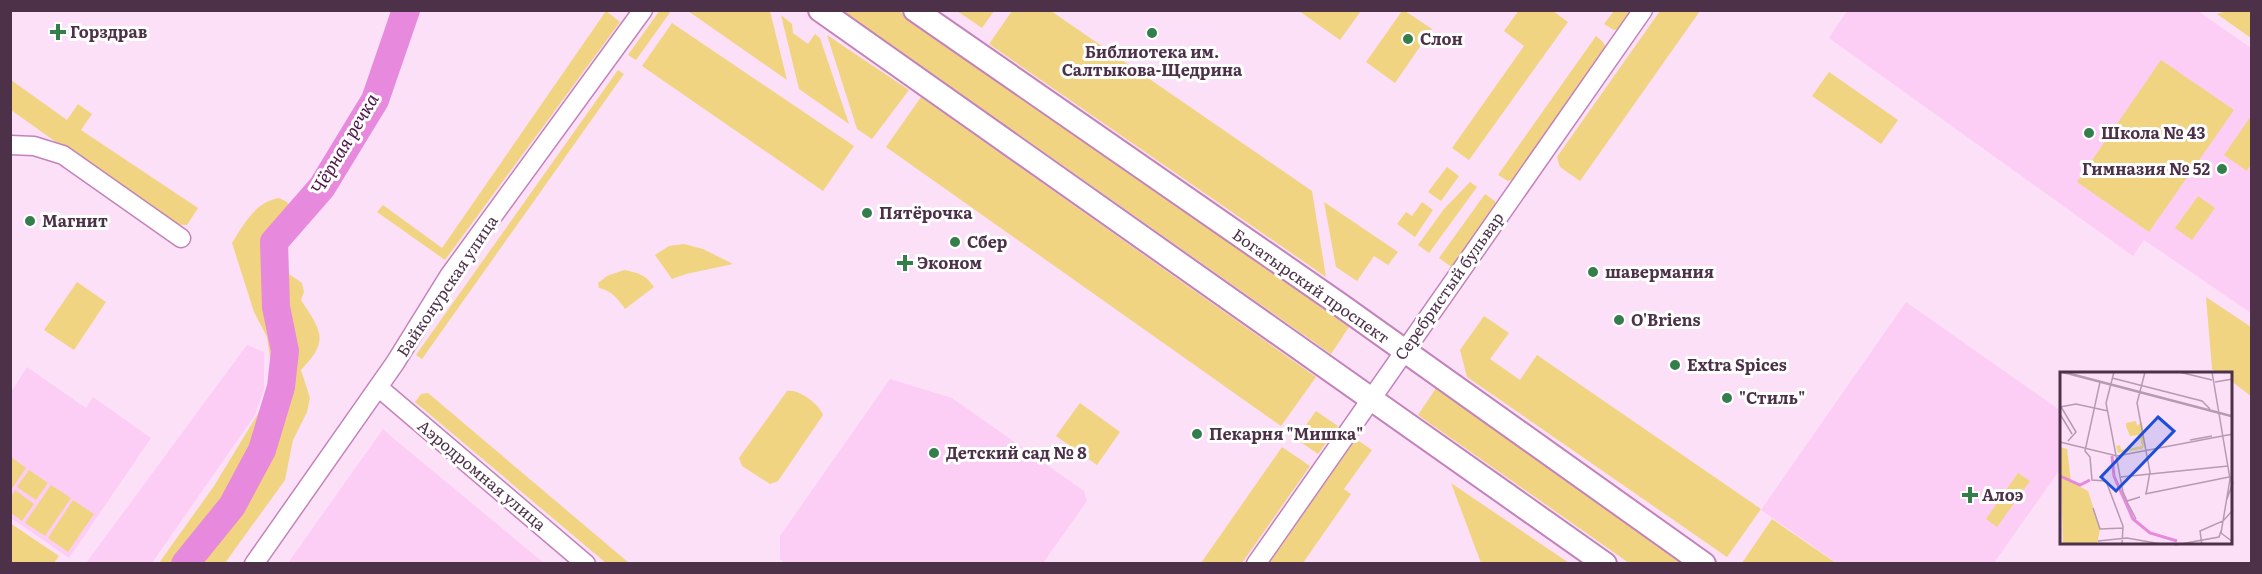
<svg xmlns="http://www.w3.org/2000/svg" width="2262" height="574" font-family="Literata,serif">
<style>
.built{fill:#fccef5}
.green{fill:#f0d481}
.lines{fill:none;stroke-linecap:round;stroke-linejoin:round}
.river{stroke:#e789dc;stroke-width:28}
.minor-casing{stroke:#c382ba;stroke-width:21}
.major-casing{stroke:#c382ba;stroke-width:26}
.minor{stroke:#fff;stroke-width:18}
.major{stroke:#fff;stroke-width:22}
.poi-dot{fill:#347e4c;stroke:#fff;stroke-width:2}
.labels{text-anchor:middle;stroke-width:6;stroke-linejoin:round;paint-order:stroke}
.poi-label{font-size:16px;font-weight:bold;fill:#4d3149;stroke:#fff;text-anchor:start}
.street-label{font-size:16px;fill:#4d3149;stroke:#fff}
.water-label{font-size:18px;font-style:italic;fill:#4e1449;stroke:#fff}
.inset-river{fill:none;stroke:#e789dc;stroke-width:3}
.inset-road{fill:none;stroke:#b69ab2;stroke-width:1.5}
.view{fill:#1d4ed8;fill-opacity:0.15;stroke:#1d4ed8;stroke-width:3}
.inset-edge{fill:none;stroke:#4d3149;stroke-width:3}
</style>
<rect width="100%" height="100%" fill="#fce0f8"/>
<path class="built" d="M1847,11H2198L2251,48V313L2144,240L2133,256L1829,38Z
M1906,302L2061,411V468L1994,563H1837L1761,510Z
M247,345L264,352V389L255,415L152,563H86Z
M27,367L86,408L93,397L151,438L69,558L11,518V392Z
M890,379L952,398L1084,491L1087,501L1043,563L786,564L780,559V536Z
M383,429L393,438L544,563H288Z"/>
<path class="green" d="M660,10L671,11L636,60L628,55Z
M1519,10L1553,11L1568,22L1469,160L1452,148L1524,46L1504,31Z
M606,11L620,22L445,260L377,212L383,205L442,248Z
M688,11H770L787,80Z
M843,11H899L1349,327L1331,354Z
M957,11H994L982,28Z
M1012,11H1051L1312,191L1326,277L989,44Z
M1299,11H1361L1340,40Z
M1402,11H1405L1432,29L1395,83L1366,62Z
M1614,11H1634L1622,28L1614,30L1604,24Z
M1660,11H1700L1580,181L1560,167L1557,157Z
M2226,11H2251V38L2217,14Z
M781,15L792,24L793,33L808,44L815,34L820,38L849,124L799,89Z
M672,23L854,146L823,191L642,66Z
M827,35L909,90L872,139L857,129Z
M1596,36L1602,41L1606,47L1515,179L1508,181L1498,175Z
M2161,60L2234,110L2149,232L2077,182Z
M618,70L624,74L422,359L416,355Z
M1829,72L1898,120L1881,144L1812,96Z
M11,80L67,120L78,104L92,114L81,130L198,208L187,225L171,224L11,110Z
M921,97L1316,377L1281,426L886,147Z
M2251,116V164L2247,171L2224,155Z
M1447,167L1459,176L1441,201L1428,192Z
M1470,182L1477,187L1429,253L1418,245L1444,209Z
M1485,194L1495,201L1496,205L1453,268L1439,258Z
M2198,196L2215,208L2192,240L2175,228Z
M279,198L287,202L298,216L296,226L279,246L286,272L302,283L304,292L301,300C321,331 330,340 301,370L310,398L307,412L293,440L285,480L225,563H159L214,486L267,399L272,371L267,337L254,312L232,243C244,224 255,202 279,198Z
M1324,202L1398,252L1388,265L1374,256L1357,281L1336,267Z
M1422,202L1433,210L1415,237L1397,224L1406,212L1412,216Z
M684,244L703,249L733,264L686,274L672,279L655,255L669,246Z
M624,270C639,273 646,275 654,287L625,309C618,299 612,291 599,288L598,283L607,276Z
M77,282L106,302L74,350L44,330Z
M2206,297L2251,327V396L2231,381L2230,373H2218L2212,369Z
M1484,316L1509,333L1490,359L1520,380L1537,355L1761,509L1727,557L1467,377L1460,350Z
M1436,388L1685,563H1629L1418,415Z
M787,391C799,389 819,404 823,415L778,481L770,484L742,466L739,458Z
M428,393L629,563H606L415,402L421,394Z
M1080,403L1120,432L1097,465L1056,436Z
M1316,411L1338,426L1318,454L1296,439Z
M1356,439L1372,450L1344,489L1351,494L1303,563H1269Z
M1282,447L1310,466L1242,563H1201Z
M11,457L26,468L11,490Z
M29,470L48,483L36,500L17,487Z
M2018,473L2030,481L1997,527L1986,519Z
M1451,483L1569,563H1481Z
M51,485L71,498L45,536L25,523Z
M15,490L34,504L22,521L11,513V497Z
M73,500L94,514L68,552L48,538Z
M1772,519L1836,563H1742Z
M10,523L59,556L54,563H11Z"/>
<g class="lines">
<path class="river" d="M185,564L232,506L262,450L281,387L285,351L276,307L274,242L322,187L375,100L406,10"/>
<defs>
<path id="minor" d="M10,145L34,146L63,155L181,238
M378,387L586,564
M254,564L395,363L449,276L643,10
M1256,564L1643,10"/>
<path id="major" d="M820,10L1605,564
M915,10L1339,304L1704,564"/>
</defs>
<use href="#minor" class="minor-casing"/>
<use href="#major" class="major-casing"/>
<use href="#minor" class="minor"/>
<use href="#major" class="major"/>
</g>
<g class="poi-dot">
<path d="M55 23h6v6h6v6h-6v6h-6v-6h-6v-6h6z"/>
<circle cx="1152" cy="33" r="6"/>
<circle cx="1408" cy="39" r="6"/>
<circle cx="2089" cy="133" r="6"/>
<circle cx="2222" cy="169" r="6"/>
<circle cx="867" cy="213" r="6"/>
<circle cx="30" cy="221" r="6"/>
<circle cx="955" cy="242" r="6"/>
<path d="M902 254h6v6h6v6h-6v6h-6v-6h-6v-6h6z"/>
<circle cx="1593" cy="272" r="6"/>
<circle cx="1619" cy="320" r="6"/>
<circle cx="1675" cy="365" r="6"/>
<circle cx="1727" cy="398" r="6"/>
<circle cx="1197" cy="434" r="6"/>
<circle cx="934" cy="453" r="6"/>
<path d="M1967 486h6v6h6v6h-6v6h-6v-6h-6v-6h6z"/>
</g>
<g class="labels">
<g class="poi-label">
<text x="70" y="38">Горздрав</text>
<text x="1420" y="45">Слон</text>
<text x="1152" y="58" text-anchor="middle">Библиотека им.<tspan x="1152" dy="18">Салтыкова-Щедрина</tspan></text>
<text x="2101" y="139">Школа № 43</text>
<text x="2210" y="175" text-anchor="end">Гимназия № 52</text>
<text x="879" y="219">Пятёрочка</text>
<text x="42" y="227">Магнит</text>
<text x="967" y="248">Сбер</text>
<text x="917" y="269">Эконом</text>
<text x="1605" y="278">шавермания</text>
<text x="1631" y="326">O'Briens</text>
<text x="1687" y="371">Extra Spices</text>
<text x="1739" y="404">"Стиль"</text>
<text x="1209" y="440">Пекарня "Мишка"</text>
<text x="946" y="459">Детский сад № 8</text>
<text x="1982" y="501">Алоэ</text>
</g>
<g class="street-label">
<text transform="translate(447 286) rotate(-56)" y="6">Байконурская улица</text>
<text transform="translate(1311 286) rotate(35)" y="6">Богатырский проспект</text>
<text transform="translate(1449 286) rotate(-55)" y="6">Серебристый бульвар</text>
<text transform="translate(482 475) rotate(40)" y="6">Аэродромная улица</text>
</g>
<g class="water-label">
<text transform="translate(345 144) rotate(-59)" y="6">Чёрная речка</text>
</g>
</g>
<g transform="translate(2060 372)">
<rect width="172" height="172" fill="#fce0f8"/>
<path d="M76,49L77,54L82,50L85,73L82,77L58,81L56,74L60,73L61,78L82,74L79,63L70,64L66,54V51ZM0,75L7,77L11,110L28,119L40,157L37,172H3Z" fill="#f0d481"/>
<path class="inset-river" d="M52,84L54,104L73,147L90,161L117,169M0,104L20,113L30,108"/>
<path class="inset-road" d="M1,0L173,45M5,0L173,44M54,0L46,31L63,120L67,129L80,125M85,0L77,31L90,100L86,122M119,0L152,8M152,0L170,107L161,161L173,170M52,6L142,29L150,37M40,10L25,79L30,85L32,108L46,109L63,154L62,173M155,10L173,7M0,33L16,60L8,69M0,35L16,32L48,39M0,42L12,62M130,68L152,64M0,70L57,84L173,62M61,105L168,94M85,122L169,105M167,127L173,110M66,128L76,147M33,136L40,157L63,156M38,169L67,166L101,172M115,173L159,165L161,159M142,173L140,159L163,149L173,138"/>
<path class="view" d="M98,45L114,59L56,119L41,105Z"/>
<rect width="172" height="172" class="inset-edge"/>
</g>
<rect width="2262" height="574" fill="none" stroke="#4d3149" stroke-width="24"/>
</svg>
